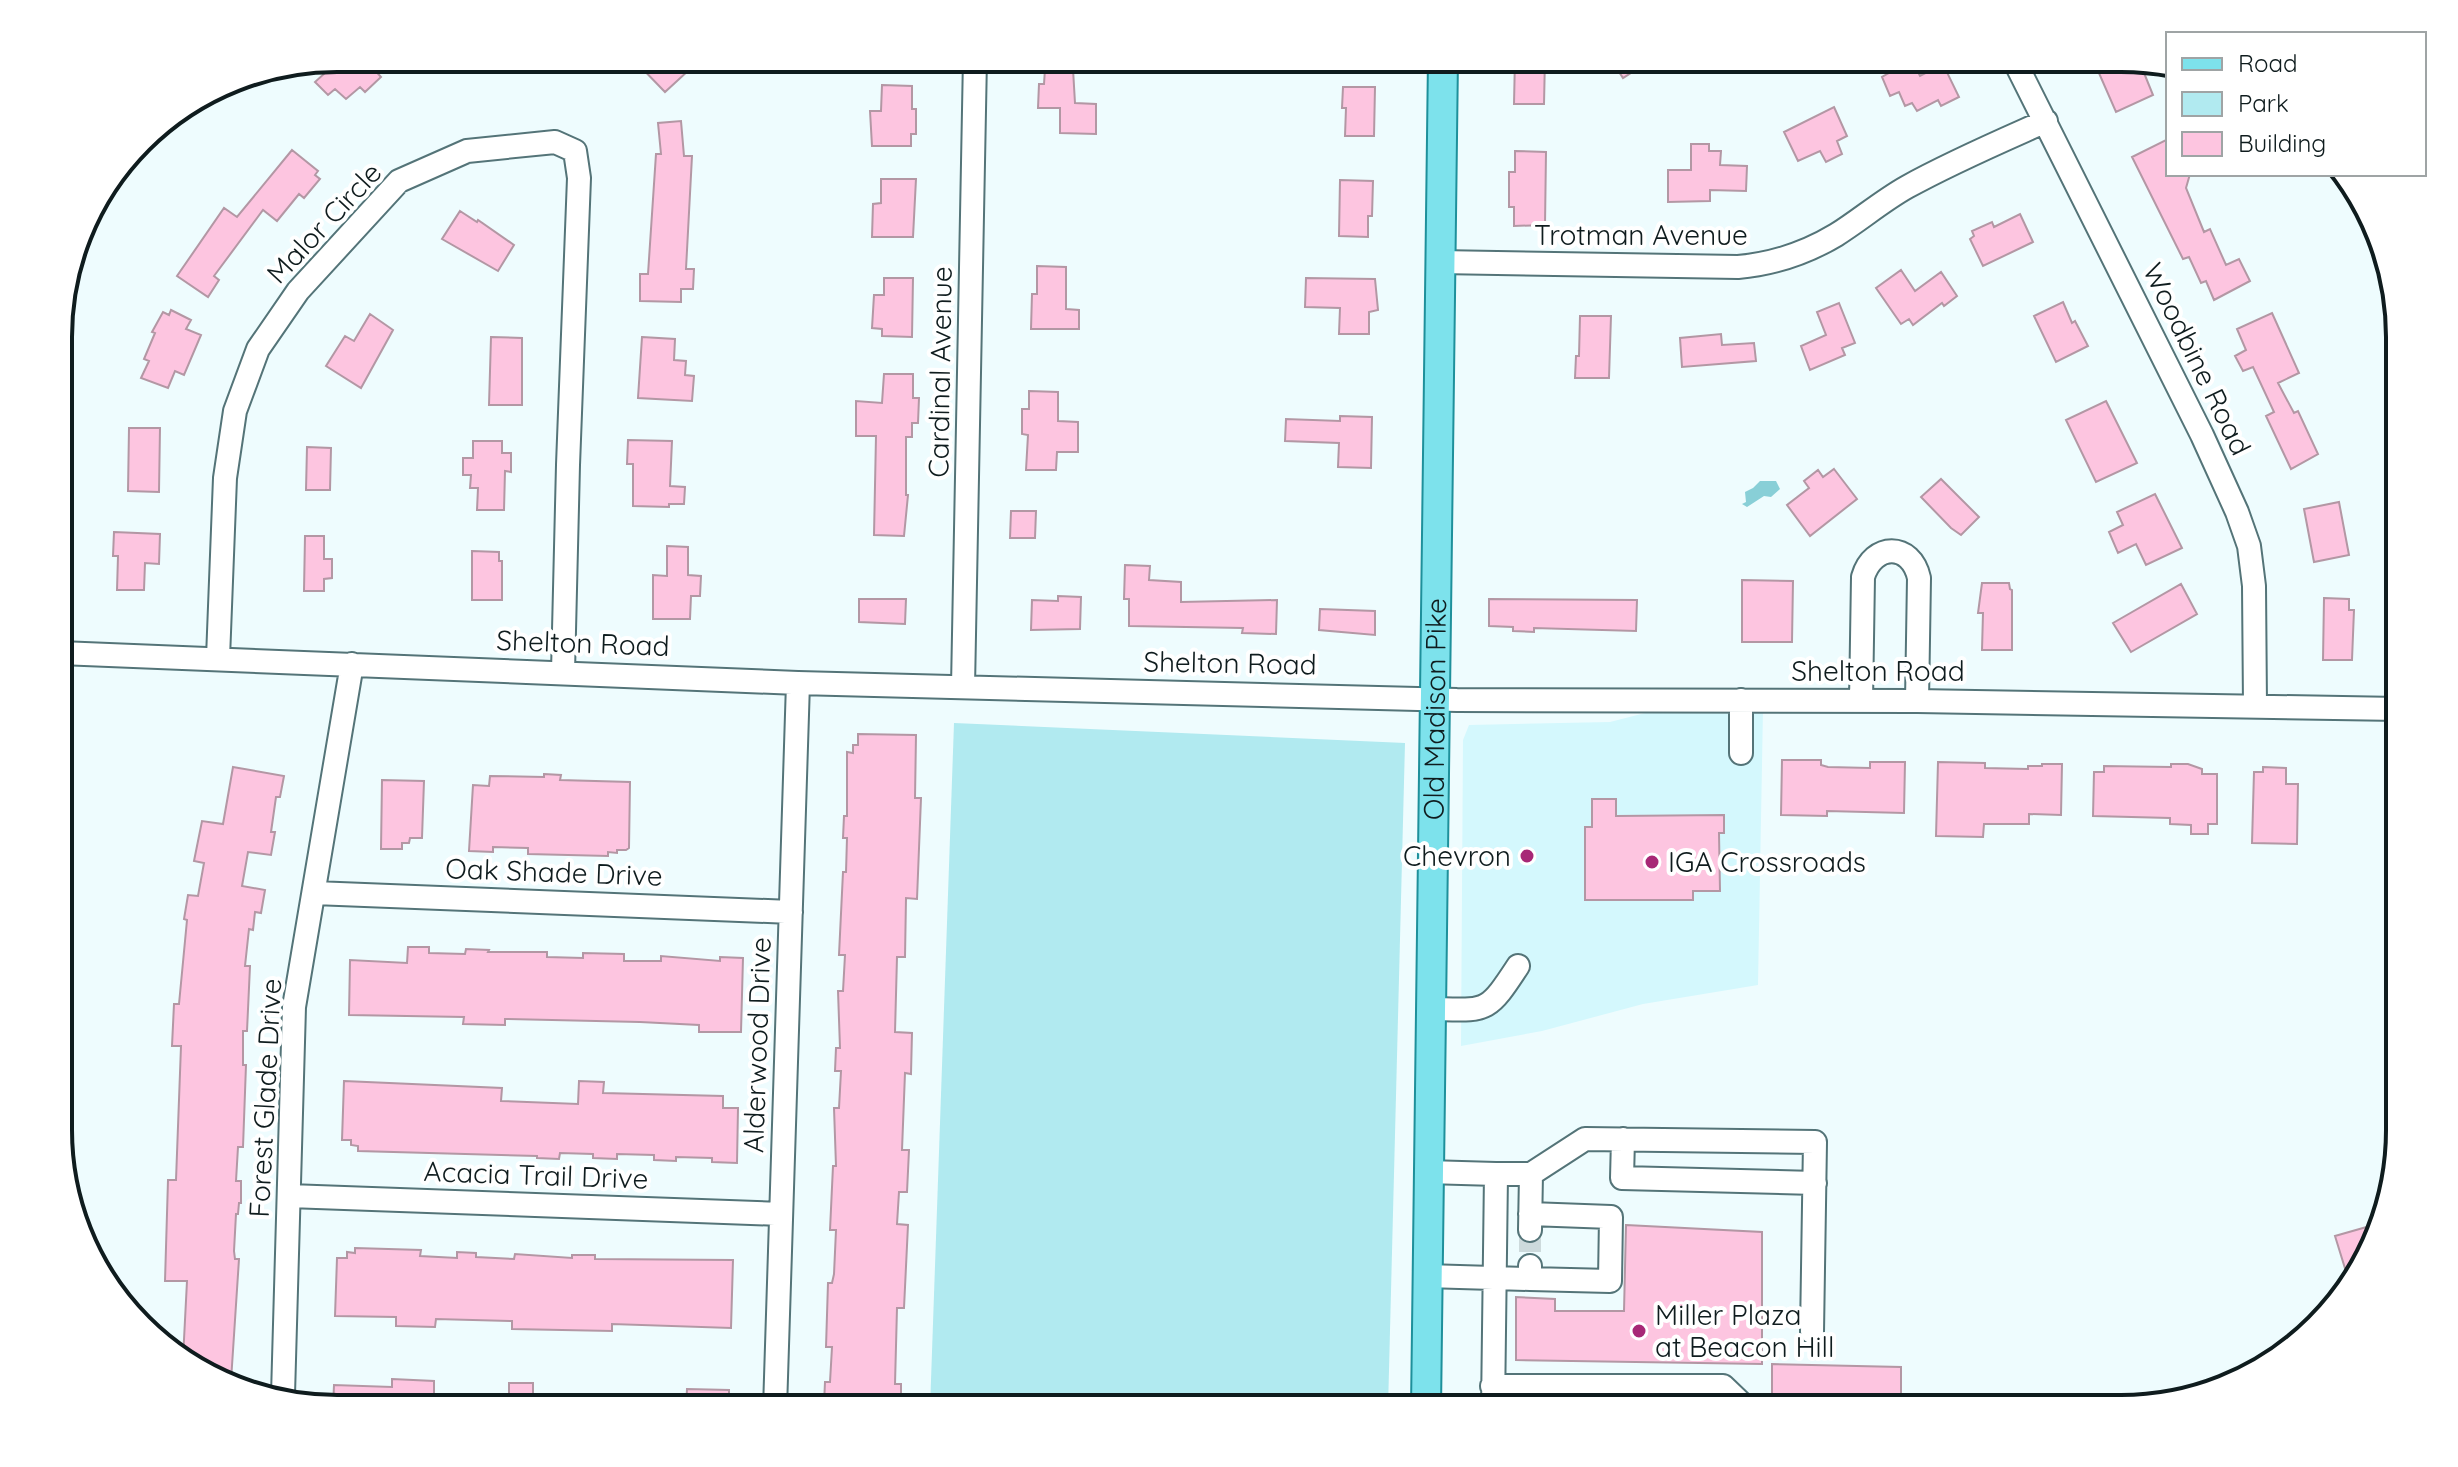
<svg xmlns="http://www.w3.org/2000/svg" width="2458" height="1467" font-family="Quicksand,sans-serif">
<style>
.built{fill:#d4f8fd}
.green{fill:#b1eaf0}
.water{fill:#88cfd7}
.building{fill:#fdc5e0;stroke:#b397a4;stroke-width:2}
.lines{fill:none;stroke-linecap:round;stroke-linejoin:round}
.minor-tunnel{stroke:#cddadc;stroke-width:22;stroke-dasharray:22 11;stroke-linecap:butt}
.minor-casing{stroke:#547478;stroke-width:26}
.major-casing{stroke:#1e909b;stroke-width:32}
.minor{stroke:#fff;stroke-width:22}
.major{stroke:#7de2ec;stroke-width:28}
.poi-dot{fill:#a72776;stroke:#fff;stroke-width:3}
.labels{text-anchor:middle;stroke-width:8;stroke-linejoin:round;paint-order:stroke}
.street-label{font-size:28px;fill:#0f1c1e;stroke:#fff}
.poi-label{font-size:28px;fill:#0f1c1e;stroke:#fff;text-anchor:start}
.rim{fill:none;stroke:#0f1c1e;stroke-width:4}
</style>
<rect width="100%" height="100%" fill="#eefcfe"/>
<path class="built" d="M1763,709L1758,985L1643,1004L1542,1031L1461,1046L1463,740L1469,725L1610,722L1653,711Z"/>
<path class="green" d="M954,723L1405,743L1388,1409H930Z"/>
<path class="water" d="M1760,481H1776L1780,489L1771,497L1764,496L1747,507L1742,504L1746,502L1745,492L1753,488Z"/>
<path class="building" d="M337,58H364L381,77L365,92L360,87L346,99L335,89L328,95L315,82L325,73L316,62Z
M632,58H678L689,70L665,92Z
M1515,58H1545L1544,104H1514Z
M1610,58H1654L1623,78Z
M1889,58H1911L1920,76L1943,64L1959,97L1941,106L1938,100L1917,111L1912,103L1905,106L1899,92L1890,96L1882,77L1894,70Z
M2110,58L2140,63L2153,95L2116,112L2095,64Z
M1045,69H1073L1075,103L1096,104V134L1060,133V108H1038L1039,84H1044Z
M882,85L912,86V109H916V134H911V146H872L870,111H881Z
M1343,87H1375L1374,136H1345L1346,108H1342Z
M1834,107L1847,136L1837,141L1842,154L1826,162L1820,151L1798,161L1784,132Z
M681,121L684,156H692L686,269H694L693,289H681V302L640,301V274H648L656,154H661L658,123Z
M2168,139V174H2190L2186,188L2204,232L2210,229L2226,265L2239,259L2250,281L2214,300L2206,281L2201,283L2189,257L2183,259L2132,157Z
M1691,144H1709V151H1721L1720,165L1747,166L1746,191L1710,190V201L1668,202V170H1691Z
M292,150L318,171L315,175L320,179L304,198L299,194L277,221L263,210L214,276L219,280L208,297L177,276L224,208L237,217Z
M1515,151L1546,152L1545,225L1514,226V207H1509V172H1515Z
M881,179H916L913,237H872L873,204L881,203Z
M1340,180L1373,181L1372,216H1368V237L1339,236Z
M460,211L477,222L478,220L514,245L498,271L442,239Z
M2020,214L2033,242L1983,266L1970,239L1974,236L1972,231L1992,222L1994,227Z
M1037,266L1066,267V309L1079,310V329H1031L1032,294H1037Z
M1901,270L1915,291L1941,272L1957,296L1944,306L1942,303L1913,325L1909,319L1901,324L1876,288Z
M884,278H913L912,337L882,336V329L872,328L874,295H884Z
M1306,278L1375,279L1378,310L1369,312V334H1339L1340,308L1305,307Z
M2063,302L2072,323L2075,321L2088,346L2056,362L2034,316Z
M1839,303L1855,343L1842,348L1845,355L1810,370L1801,346L1826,335L1817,312Z
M171,310L191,320L186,329L201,335L184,375L175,371L168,388L141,378L149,361L144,359L155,333L152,332L163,312L169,315Z
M2272,313L2299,373L2278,383L2294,413L2298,411L2318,454L2291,469L2266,416L2274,412L2253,367L2243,371L2235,356L2246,350L2237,329Z
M370,314L393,330L361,388L326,366L345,336L354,341Z
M1580,316H1611L1609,378H1575L1576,356H1579Z
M1721,334L1722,345L1754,343L1756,361L1682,367L1680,338Z
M491,337L522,338V405H489Z
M642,337L675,339L674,360L686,361L685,375L694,376L692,401L638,398Z
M884,374H913V398H919L918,423H912V437H906V495H908L904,536L874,535L876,436H856V401L882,403Z
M1029,391L1058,392V421L1078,422V452H1057L1056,470H1026L1028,435L1022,434V409H1029Z
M2106,401L2137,463L2096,482L2066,420Z
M1340,416L1372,417L1371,468L1338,467L1339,443L1285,441L1286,419L1340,421Z
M129,428H160L159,492L128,491Z
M628,440L672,441L670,486L685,487L684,504H669V507L633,506V464H627Z
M473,441H502V453H511V472L505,471L504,510H477L478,488H470L471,475H463V458H473Z
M307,447L331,448L330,490H306Z
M1834,469L1857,499L1810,536L1787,505L1809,488L1804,481L1818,470L1823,477Z
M1941,479L1979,517L1961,535L1951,528L1921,497Z
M2155,494L2182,548L2146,565L2136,544L2118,553L2109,532L2123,525L2117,512Z
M2339,502L2349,555L2314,562L2304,509Z
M1011,511H1036L1035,538H1010Z
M114,532L160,534L159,564L145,563L144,590H117L118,556H113Z
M305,536H324V559H332V578L324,579V591H304Z
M667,546L688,547V575L701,576L700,596H691L690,619H653V575L667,576Z
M472,551L499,552V561H502V600H472Z
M1125,565L1150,566L1149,580L1181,582V602L1277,600L1276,634L1242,633L1243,628L1129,626V599H1124Z
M1742,580L1793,581L1792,642H1742Z
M1982,583H2009L2010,589L2012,590V650H1982L1983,613H1978Z
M2181,584L2197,614L2131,652L2113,623Z
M1058,596L1081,597L1080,629L1031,630L1032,600L1058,601Z
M2324,598L2349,599V610H2354L2352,660H2323Z
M859,599H906L905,624L859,622Z
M1489,599L1637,600L1636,631L1534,628V632L1513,631V627L1489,626Z
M1320,609L1375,611V635L1319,630Z
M858,734L916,735L915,798H921L917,899L906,898L905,957H897L895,1032L912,1033L911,1074L905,1073L902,1150H909L907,1192H899L897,1224L908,1225L904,1308H897L895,1384H901V1409H850V1405L824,1404L825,1382H830L832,1347H826L828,1283H832L834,1274L836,1230H830L833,1166H836L834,1108H839L841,1071H835L836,1048H840L838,991H843L845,955H839L843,872H846L847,838H843L844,816H847V752L853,753V745H858Z
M1782,760H1821V765L1828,767L1870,768V762H1905L1904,813L1827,811V816L1781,815Z
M1938,762L1985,763V768L2028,769V766H2042V764H2062L2061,815L2029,814V824H1984L1983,837L1936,836Z
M2171,764H2188L2202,769V774H2217V824H2208V834H2191V825L2170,824V818L2093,816L2094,772H2104V766L2171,767Z
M233,767L284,776L280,797H276L271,832H275L271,855L248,852L242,886L265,890L261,913L255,912L253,930L249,929L245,966H250L247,1031H243V1065H246L243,1147H238L236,1181H241V1203H239L238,1214H236L234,1251L235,1259H239L231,1381L197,1371L183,1359L187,1281H165L168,1180H176L181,1046H172L174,1004H179L187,920L184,919L188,895L198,896L204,863L194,861L202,821L223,824Z
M2263,767L2286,768V784H2298L2297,844L2252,843L2254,772H2263Z
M544,774L561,775L560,780L630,782L629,848L626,850H617V853L608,852V856L528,854V848L493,847V852L469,851L473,785L489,786L490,776L544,777Z
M382,780L424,781L422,838H410L409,843H402V849H381Z
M1592,799H1616V816L1724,815V833H1719L1720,891H1693V900H1585V827H1592Z
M408,947H429V953L465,954L466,949L489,950L488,952H547V957L583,958V953L624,954V961H661V956L720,961V957L743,958L741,1032H699V1025L640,1022L505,1019V1025L463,1024L464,1017L349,1015L350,960L407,963Z
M344,1081L502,1088L501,1101L578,1104L579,1081L604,1082L603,1093L723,1096V1108H738L737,1163L712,1162V1158L676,1157V1161L654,1160V1155L617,1154V1159L593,1158V1154L560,1153L559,1159L537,1158V1156L358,1151V1146L351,1145V1140H342Z
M2377,1224L2362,1270L2348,1278L2335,1236Z
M1626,1225L1762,1232V1364L1516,1360V1297L1555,1299V1311H1624Z
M355,1248L421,1250L420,1256L457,1258V1252L476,1253V1257L514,1259L515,1254L572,1258V1255H595V1259L733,1260L731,1328L612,1324V1331L512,1329V1321L436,1319L435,1327L396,1326V1317L335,1316L337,1258H347V1252L355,1253Z
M1772,1364L1901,1367V1408L1772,1409Z
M392,1379L434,1381V1409L333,1408L334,1385L392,1387Z
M509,1383H533V1409H509Z
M687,1389L729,1390V1409H686Z"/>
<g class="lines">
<path class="minor-tunnel" d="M1530,1230V1266"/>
<defs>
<path id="minor" d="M2013,58L2202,435L2237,512L2249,546L2254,586L2255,706
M1439,262L1738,267C1772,264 1806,253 1836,235C1860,220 1882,201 1907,187C1952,162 1999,142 2046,121
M60,653L798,683L1457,700L1917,701L2399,709
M218,658L225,478L235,411L258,349L298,291L399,181L467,151L555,142L575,151L579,178L568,465L563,672
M963,687L975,58
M1861,701L1863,577C1873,543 1911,542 1919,578L1917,701
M1741,753V700
M314,893L791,912
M1430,1009C1487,1010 1486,1015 1518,966
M1623,1139L1622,1178L1815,1183
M1427,1172L1496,1174L1493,1409
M1496,1174H1531L1530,1230
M1531,1174L1585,1139L1815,1142L1812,1332
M289,1196L781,1214
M1530,1214L1611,1217L1610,1281L1530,1279
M1426,1276L1530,1279V1266
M1492,1386H1723L1747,1409
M283,1395L294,1007L352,664
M775,1409L798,683"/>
<g id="major">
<path id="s1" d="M1426,1409L1443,58"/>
</g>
</defs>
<use href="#minor" class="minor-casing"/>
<use href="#major" class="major-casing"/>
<use href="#minor" class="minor"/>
<use href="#major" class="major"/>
</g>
<g class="poi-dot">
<circle cx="1527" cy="856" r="8"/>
<circle cx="1652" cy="862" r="8"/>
<circle cx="1639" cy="1331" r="8"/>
</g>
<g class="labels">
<g class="street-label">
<text transform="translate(324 223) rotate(-47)" y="10">Malor Circle</text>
<text x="1641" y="245">Trotman Avenue</text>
<text transform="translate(2197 359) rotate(64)" y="10">Woodbine Road</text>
<text transform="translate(940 372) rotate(-89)" y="10">Cardinal Avenue</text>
<text transform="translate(583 643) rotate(2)" y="10">Shelton Road</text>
<text transform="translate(1230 663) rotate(1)" y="10">Shelton Road</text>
<text x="1878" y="681">Shelton Road</text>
<text dy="10" stroke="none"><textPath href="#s1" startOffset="700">Old Madison Pike</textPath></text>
<text transform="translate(554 872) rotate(2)" y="10">Oak Shade Drive</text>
<text transform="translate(757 1045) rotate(-88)" y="10">Alderwood Drive</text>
<text transform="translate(265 1098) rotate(-87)" y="10">Forest Glade Drive</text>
<text transform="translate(536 1175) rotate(2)" y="10">Acacia Trail Drive</text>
</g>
<g class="poi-label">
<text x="1511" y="866" text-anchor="end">Chevron</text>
<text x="1668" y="872">IGA Crossroads</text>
<text x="1655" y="1325">Miller Plaza<tspan x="1655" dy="32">at Beacon Hill</tspan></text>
</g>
</g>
<path d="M0 0H2458V1467H0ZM337 72H2121A265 265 0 0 1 2386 337V1130A265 265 0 0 1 2121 1395H337A265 265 0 0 1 72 1130V337A265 265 0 0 1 337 72Z" fill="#fff" fill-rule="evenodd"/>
<path class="rim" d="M337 72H2121A265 265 0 0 1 2386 337V1130A265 265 0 0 1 2121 1395H337A265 265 0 0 1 72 1130V337A265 265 0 0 1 337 72Z"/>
<rect x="2166" y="32" width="260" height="144" fill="#ffffff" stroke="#9fa4a5" stroke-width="2"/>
<rect x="2182" y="58" width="40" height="12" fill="#7de2ec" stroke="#9fa4a5" stroke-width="2"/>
<text x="2238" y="72" font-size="24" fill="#0f1c1e">Road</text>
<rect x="2182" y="92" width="40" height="24" fill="#b1eaf0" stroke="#9fa4a5" stroke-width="2"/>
<text x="2238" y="112" font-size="24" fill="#0f1c1e">Park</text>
<rect x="2182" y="132" width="40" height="24" fill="#fdc5e0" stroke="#9fa4a5" stroke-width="2"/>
<text x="2238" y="152" font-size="24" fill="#0f1c1e">Building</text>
</svg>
